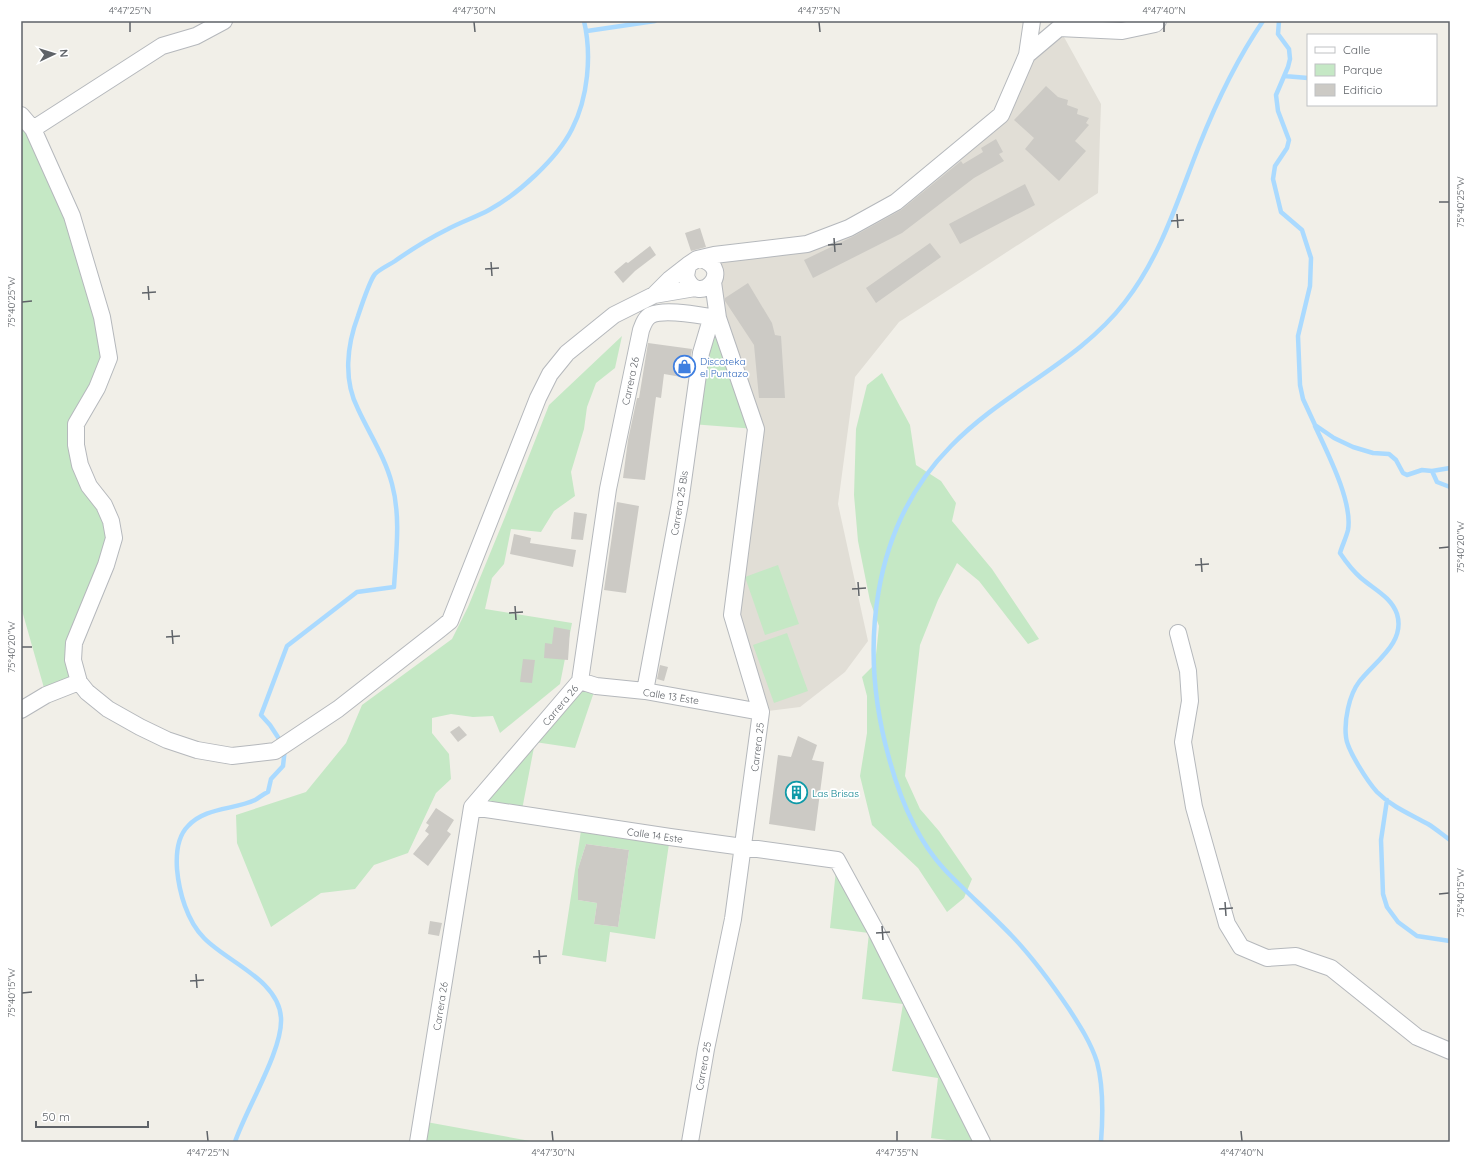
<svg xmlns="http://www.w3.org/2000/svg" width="1471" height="1163" font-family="Quicksand,sans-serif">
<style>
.education{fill:#e1ded6}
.green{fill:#c5e8c5;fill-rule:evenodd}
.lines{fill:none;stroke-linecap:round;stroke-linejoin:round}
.stream{stroke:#aadaff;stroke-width:4.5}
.building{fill:#cccac5}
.minor-casing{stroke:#b5b8bc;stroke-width:18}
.minor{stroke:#fff;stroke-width:16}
.ticks{fill:none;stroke:#5f6368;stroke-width:1.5}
.labels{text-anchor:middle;stroke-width:3.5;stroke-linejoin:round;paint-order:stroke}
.shop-label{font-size:10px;fill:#366cbe;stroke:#fff;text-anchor:start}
.street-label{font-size:10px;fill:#5f6368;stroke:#fff}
.culture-label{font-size:10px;fill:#0d838f;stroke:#fff;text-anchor:start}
.neatline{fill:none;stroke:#5f6368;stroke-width:1.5}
.ticks-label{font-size:10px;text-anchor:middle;fill:#5f6368}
</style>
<rect width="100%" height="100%" fill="#f1efe8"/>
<path class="education" d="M1059,28L1101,104L1098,193L899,322L855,377L838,504L868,641L845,672L800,707L761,712L732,615L756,429L718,318L714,255L849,228L1001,115L1027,55Z"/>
<path class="green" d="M21,115L72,216L109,358L76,445L114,538L74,643L79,682L46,695L21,607Z
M718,318L756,429L691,424Z
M622,336L615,368L596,383L587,407L584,429L571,472L575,496L554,511L541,532L511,529L504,564L492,578L485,609L572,623L560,684L500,733L493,716L473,717L451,714L432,718V733L449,754L451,779L436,793L408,853L374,865L355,889L321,893L271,927L237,843L236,815L306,792L346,743L362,705L452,639L468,607L505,517L549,405Z
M882,373L910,425L916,465L941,481L956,503L952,521L992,569L1039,639L1028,644L979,581L957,563L938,600L920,645L905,776L920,809L939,831L972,879L964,898L947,912L918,868L872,825L860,776L867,733V696L862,677L875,664L879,626L870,601L858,541L854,495L856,429L867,385Z
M778,565L799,624L765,635L745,577Z
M787,633L808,691L774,703L753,645Z
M596,686L575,748L535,742L521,815L472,807L573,689Z
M582,824L670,837L655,939L610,932L606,962L562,955ZM586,844L629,850L618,927L594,924L597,903L578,900V869Z
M837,860L982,1142H962L931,1138L938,1078L892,1071L903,1004L862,999L869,933L830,928Z
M421,1121L536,1142H418Z"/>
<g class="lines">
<path class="stream" d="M1279,21L1278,34L1289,49L1290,59L1288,67L1276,95L1278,111L1289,140L1287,148L1275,166L1273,179L1281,212L1302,230L1311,258L1310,286L1298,336L1300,385L1303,399L1315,425L1334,438L1353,447L1373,453L1389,454L1396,460L1403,473L1407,475L1422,470L1432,471L1437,482L1450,487
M587,31L655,21
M1284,76L1308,78
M1315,426C1327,452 1353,502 1348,530C1346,538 1342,546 1340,553C1346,562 1353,571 1361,578C1375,590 1391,597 1397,614C1406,643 1374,662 1359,682C1349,695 1344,721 1346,737C1347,750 1368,782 1377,792C1392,807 1410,814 1428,824C1436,829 1443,835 1450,840
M1432,471L1450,468
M1387,800L1381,840L1383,894L1387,907L1398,922L1417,936L1450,941
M235,1142C246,1109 283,1050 281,1018C279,980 227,962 204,938C187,921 179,892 177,869C176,854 177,837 188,826C205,807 234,810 255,800C259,798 263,794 268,792L271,779L283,766L285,748L270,725L261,715L287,646L357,592L394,587C396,554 401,517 392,484C385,457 370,435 358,409C343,380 347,345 358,316C361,307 370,280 375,274C380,269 389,265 395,261C412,249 430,238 448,229C461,222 476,217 489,210C518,194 557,159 572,129C588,98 592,55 584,21
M1101,1142C1103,1116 1104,1088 1097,1062C1091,1043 1080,1026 1069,1009C1052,984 1033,958 1012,936C990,913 967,893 945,870C916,839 900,799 889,758C859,651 870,528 951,446C1004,391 1078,363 1125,302C1161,256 1178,199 1199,146C1216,103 1237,59 1263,21"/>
</g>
<path class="building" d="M1046,86L1058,97L1068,100L1067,105L1078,109L1077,114L1089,118L1086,123L1089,125L1075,141L1086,151L1059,181L1025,149L1034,138L1014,120Z
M996,139L1003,152L999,154L1004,161L974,178L902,233L813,278L804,260L854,236L901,210L961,161L963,164L983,152L981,148Z
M1025,184L1035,205L960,244L949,224Z
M700,228L706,247L691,251L685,233Z
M930,243L941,257L876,303L866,288Z
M650,246L656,255L635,271L623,283L614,272L626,262L628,263Z
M748,283L772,323L775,335L781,336L785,398H759L754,345L725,301V298Z
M648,343L692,349L687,378L664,374L661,398L656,397L645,480L623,478L628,440L637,398H639Z
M617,502L639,506L626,593L604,590Z
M574,512L587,514L583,540L571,539Z
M514,534L531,538L530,543L576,550L573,567L510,554Z
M554,627L570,630L568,660L544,658L545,643L552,644Z
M523,659L535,660L532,683L520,682Z
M660,665L668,667L664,681L657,679Z
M459,726L467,735L458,742L450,732Z
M798,736L817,745L812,760L824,762L815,831L769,824L778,755L791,757Z
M436,808L454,820L447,831L451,834L428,866L413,854L429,834L425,831L429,825L426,823Z
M586,844L629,850L618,927L594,924L597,903L578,900V869Z
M430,921L442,923L439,936L428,934Z"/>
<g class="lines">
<defs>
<path id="minor" d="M1027,55L1059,28L1122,31L1155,24L1158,21
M21,115L33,129L72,216L102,317L109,358L97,388L76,424V445L80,465L89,486L104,505L111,521L114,538L106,565L74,643L73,660L79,682L87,692L108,709L140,727L167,740L197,750L232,756L275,751L338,709L439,630L450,621L538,398L550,374L567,353L614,315L654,295L695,288
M33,129L162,46L196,36L224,21
M701,259C736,270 697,309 686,276L688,265L697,259L714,255L807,244L849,228L896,202L1001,115L1027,55L1032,21
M654,295L670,279L688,265
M1178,633L1188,671L1190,701L1183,742L1194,807L1227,924L1241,947L1267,958L1296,956L1331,968L1417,1037L1450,1051
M580,681L596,686L645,691L761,712
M645,691L680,503L701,353L709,326L718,318
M21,710L46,695L79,682
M472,807L670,837L837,860L877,933L982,1142
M418,1142L472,807L580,681L608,489L641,330C643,325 645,318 651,315C666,308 702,316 718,318
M690,1142L706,1049L733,919L761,712L732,615L756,429L718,318L713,282"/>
</defs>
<use href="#minor" class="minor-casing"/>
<use href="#minor" class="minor"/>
</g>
<path class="ticks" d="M130,22V32M474,22L475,32M819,22L820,32M1164,22V32M1439,202H1449M1177,214L1178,228M1171,221L1184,220M834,238L835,252M828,245L842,244M491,262L492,276M485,269L499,268M148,286L149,300M142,293L156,292M22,302L32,301M1439,548L1449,547M1201,558L1202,572M1195,565L1209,564M858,582L859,596M852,589L866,588M515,606L516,620M509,613L523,612M172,630L173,644M166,637L180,636M22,647H32M1439,894L1449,893M1225,902L1226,916M1219,909L1233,908M882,926L883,940M876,933L890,932M539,950L540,964M533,957L547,956M196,974L197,988M190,981L204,980M22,993L32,992M207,1131L208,1141M552,1131L553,1141M897,1131V1141M1241,1131L1242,1141"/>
<defs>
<symbol id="shop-ring" viewBox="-11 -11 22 22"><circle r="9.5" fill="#fff" stroke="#3f7fe0" stroke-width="1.5"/><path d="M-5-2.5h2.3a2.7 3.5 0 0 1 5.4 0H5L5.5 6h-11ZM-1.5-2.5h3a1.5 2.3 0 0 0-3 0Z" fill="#3f7fe0"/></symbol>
<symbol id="building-ring" viewBox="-11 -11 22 22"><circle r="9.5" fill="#fff" stroke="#0f9aa8" stroke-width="1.5"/><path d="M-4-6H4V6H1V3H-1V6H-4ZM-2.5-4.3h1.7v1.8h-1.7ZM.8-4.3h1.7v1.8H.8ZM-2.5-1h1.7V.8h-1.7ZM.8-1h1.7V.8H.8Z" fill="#0f9aa8"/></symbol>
</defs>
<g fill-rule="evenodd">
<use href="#shop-ring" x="672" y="354" width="25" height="25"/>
<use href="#building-ring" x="784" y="780" width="25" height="25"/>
</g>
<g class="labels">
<g class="shop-label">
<text x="700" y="365">Discoteka<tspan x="700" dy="12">el Puntazo</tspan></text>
</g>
<g class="street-label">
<text transform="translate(630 381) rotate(-78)" y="4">Carrera 26</text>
<text transform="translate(679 503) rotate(-81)" y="4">Carrera 25 Bis</text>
<text transform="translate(671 696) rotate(9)" y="4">Calle 13 Este</text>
<text transform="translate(560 705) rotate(-50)" y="4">Carrera 26</text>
<text transform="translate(757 747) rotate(-83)" y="4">Carrera 25</text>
<text transform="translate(655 835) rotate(8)" y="4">Calle 14 Este</text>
<text transform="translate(440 1006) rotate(-81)" y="4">Carrera 26</text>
<text transform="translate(703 1066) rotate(-80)" y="4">Carrera 25</text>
</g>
<g class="culture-label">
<text x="812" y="797">Las Brisas</text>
</g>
</g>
<rect width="1471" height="1163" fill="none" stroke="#ffffff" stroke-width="44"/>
<rect x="1307" y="34" width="130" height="72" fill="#ffffff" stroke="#bfc1c3"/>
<rect x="1315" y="47" width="20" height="6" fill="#ffffff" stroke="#bfc1c3"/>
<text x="1343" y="54" font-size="12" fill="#5f6368">Calle</text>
<rect x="1315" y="64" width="20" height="12" fill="#c5e8c5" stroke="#bfc1c3"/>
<text x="1343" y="74" font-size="12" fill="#5f6368">Parque</text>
<rect x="1315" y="84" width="20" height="12" fill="#cccac5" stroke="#bfc1c3"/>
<text x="1343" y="94" font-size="12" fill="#5f6368">Edificio</text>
<g transform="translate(54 54) rotate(86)" stroke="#ffffff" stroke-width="3" paint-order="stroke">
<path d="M0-3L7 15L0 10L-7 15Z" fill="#5f6368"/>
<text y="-6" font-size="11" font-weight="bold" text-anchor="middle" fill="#5f6368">N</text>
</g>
<path d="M36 1121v6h112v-6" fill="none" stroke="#5f6368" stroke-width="2"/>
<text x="42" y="1121" font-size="12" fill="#5f6368" stroke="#ffffff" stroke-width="3" paint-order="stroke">50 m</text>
<rect x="22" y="22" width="1427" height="1119" class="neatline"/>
<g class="ticks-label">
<text x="130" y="14">4°47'25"N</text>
<text x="474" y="14">4°47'30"N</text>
<text x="819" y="14">4°47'35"N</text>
<text x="1164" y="14">4°47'40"N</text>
<text transform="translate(1460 202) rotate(-90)" y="4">75°40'25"W</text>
<text transform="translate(11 302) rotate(-90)" y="4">75°40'25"W</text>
<text transform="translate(1460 547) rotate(-90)" y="4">75°40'20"W</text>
<text transform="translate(11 647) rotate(-90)" y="4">75°40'20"W</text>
<text transform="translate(1460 893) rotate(-90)" y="4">75°40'15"W</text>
<text transform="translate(11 993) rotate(-90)" y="4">75°40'15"W</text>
<text x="208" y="1156">4°47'25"N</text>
<text x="553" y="1156">4°47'30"N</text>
<text x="897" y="1156">4°47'35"N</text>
<text x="1242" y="1156">4°47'40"N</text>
</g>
</svg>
